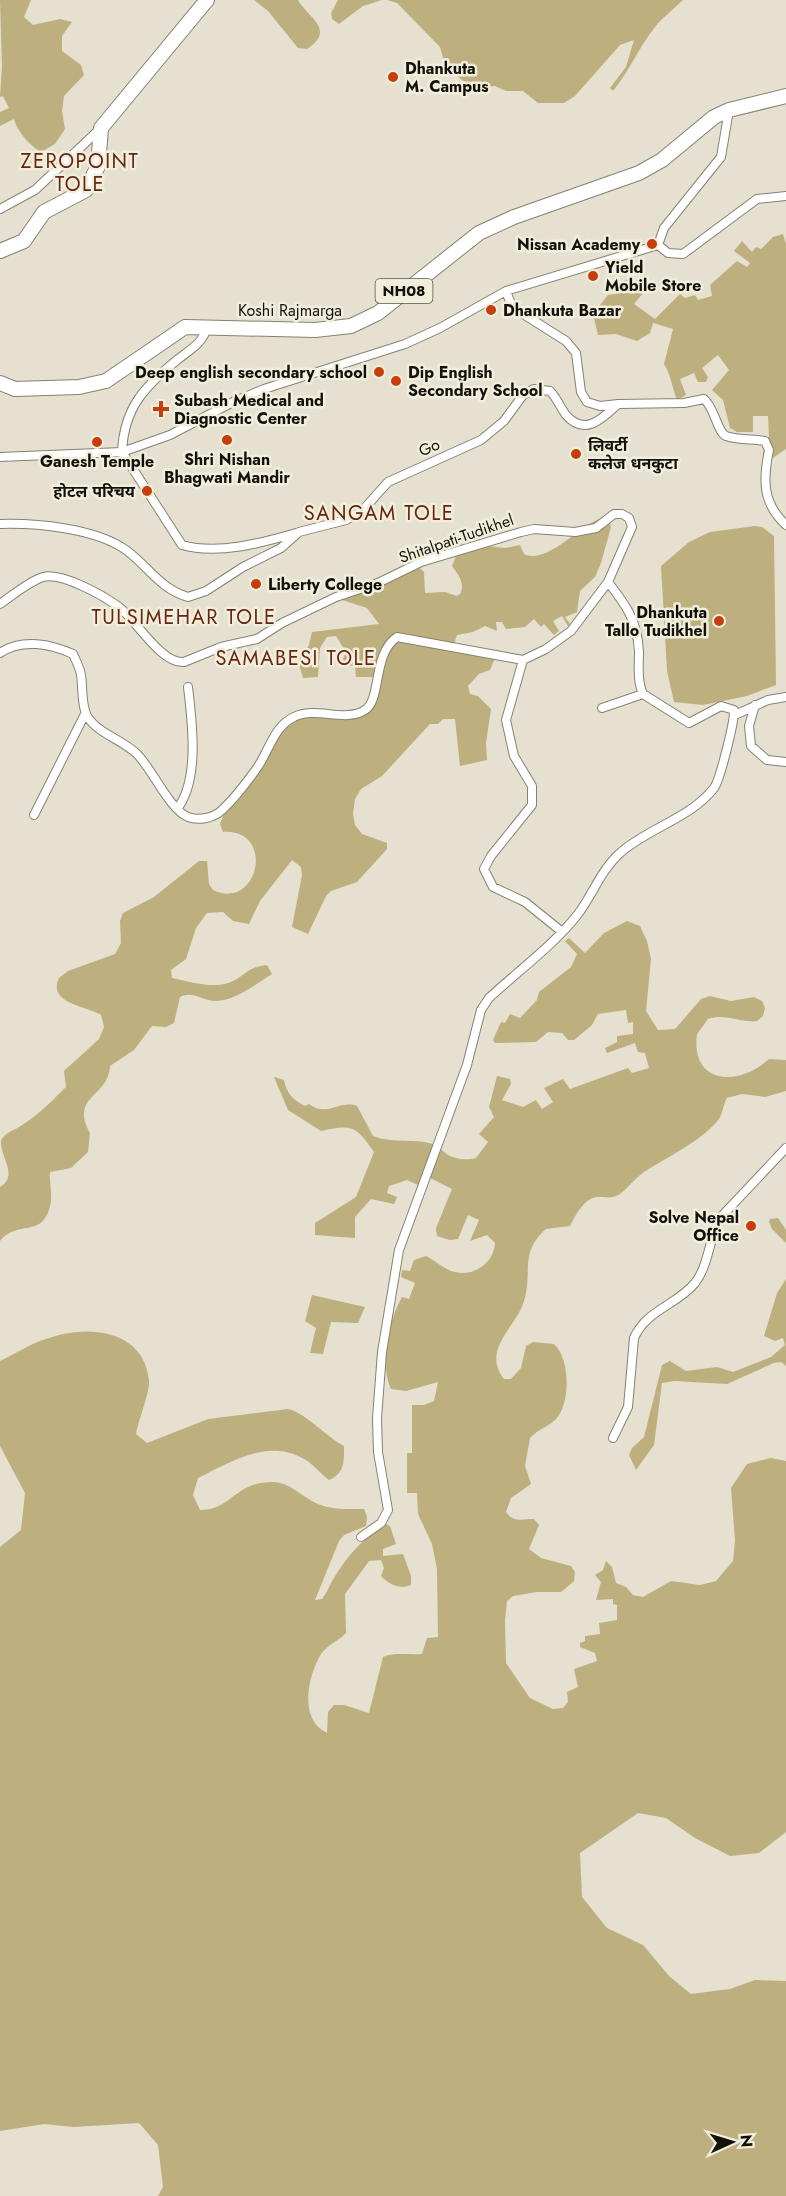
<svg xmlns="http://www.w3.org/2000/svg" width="786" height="2196" font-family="Jost,'Noto Sans Devanagari',sans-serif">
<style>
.green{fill:#bdb07e}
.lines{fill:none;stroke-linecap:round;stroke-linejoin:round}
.street-casing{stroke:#868172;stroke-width:10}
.primary-casing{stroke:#868172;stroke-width:16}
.street{stroke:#fff;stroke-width:8}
.primary{stroke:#fff;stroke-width:14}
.poi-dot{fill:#c63e0e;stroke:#f2eedc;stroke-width:2}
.labels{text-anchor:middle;stroke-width:5;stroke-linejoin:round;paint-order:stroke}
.shield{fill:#f2eedc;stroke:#56534a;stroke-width:1.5}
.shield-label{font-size:15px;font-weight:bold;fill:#13110c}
.poi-label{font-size:16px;font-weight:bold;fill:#13110c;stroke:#f2eedc;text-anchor:start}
.street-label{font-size:16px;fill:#13110c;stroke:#f2eedc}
.quarter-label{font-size:20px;letter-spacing:1.5px;fill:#672512;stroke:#f2eedc}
</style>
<rect width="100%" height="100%" fill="#e5e0cf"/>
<path class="green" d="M0,0H31L24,17L33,25L60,19L72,22L62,36V51L81,65L84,75L64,96L62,111L65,129L55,144L41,152C30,146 17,131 14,119L0,126V112L9,108L3,96L0,97L2,66Z
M254,0H298C307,17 337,29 307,49L298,48L268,11Z
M338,0H382L363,6L339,24L332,19L331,13Z
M387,0H683C674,9 663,17 655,27C639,47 630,70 613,91L610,88L626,67L634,40L620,45L575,96L564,103H538L523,91H506L495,86L473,88L446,68L440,47L397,3Z
M783,234L786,244V449L773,458L766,457L763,453L769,436L768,416H753V432H737L730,428L723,400L712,390L729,370L718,355L702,368L708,377L706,382H698L694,373L680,379L686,395L677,400C672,387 671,375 664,364L673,329L653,323L650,333L637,341L616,334L598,335L593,314L608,295L616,294V284L628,279L634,289L642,287L644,292L634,304L655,319L680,294L685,298L695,295L698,300L712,296L710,285L737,261L747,267L750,263L734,251L742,241L752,252L756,247L761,249L773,237Z
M608,516L611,527L601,563L595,577L580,591L577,612L565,617L570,624L568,626L562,616L553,621L559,631L554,635L544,624L541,627L534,619L525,627L506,629L502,622H496L497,631L485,626L473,632L457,635L455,641L457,650L495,658L490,670L479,674L468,686L470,694L478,696L491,709L486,743L487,760L460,766L455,719H443L438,724H430L382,776L361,789L355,799L353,814L355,825L362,834L387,843V849L357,882L331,891L326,896L308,934L292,927L302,875L301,867L292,860L260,901L249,924L233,921L223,912L207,913L196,928L186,959L171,970L172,978C191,982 215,990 233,981C248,973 248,967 267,965L272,974C256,984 235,1001 216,1001C203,1001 192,990 180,997L174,1023L166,1027L152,1026L134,1050L110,1066C109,1097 69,1096 90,1133L88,1152L71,1168L50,1172C49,1183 53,1195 50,1206C42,1239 18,1219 0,1241V1187C19,1176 0,1157 1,1141C4,1133 13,1131 19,1127C36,1117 52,1101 66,1087L64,1071L99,1039L104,1027L101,1015C87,1006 47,1004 59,978L68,971L115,954L121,943L120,921L123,913L154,897L199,861H207L209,884L213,890C259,912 276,828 223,832L220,824L225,811L257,764L273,731L299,717L366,714L377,702L376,677H356L355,666L341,665L346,652L336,636L327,637L320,648L318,677L303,678L298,660L309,645L312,632L379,624L367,608L339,599L376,588L420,568L424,572L425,593L445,592L457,596L461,593C464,581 459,576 452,566L456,556L480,545L505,548L520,545L524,554C549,566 584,519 608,516Z
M755,526L762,527L774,536L776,685L747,696L703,705L674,702L667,671L661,566L689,542L710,532Z
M627,921L640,926L647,941L651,959L646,1011L658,1030L675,1029L701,999L710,996L731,1001L754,997L762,1001L765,1008L763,1016L757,1021C739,1023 726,1013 708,1019L697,1034C690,1085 740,1087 769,1059L786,1060V1091L765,1097L742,1094L727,1098C723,1104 723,1113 719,1119C702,1141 667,1157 644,1172C635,1178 628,1188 620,1194C612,1199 606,1197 597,1197C583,1199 576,1215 570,1226L546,1229C519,1253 533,1271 524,1301C516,1328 481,1349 504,1379H511L521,1368L526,1346L533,1342L554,1344C570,1358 571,1403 556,1419C548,1427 537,1430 530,1438L525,1466L531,1484L511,1498L506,1512C514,1523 522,1519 534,1519L539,1525L529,1549L541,1558L571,1566L575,1572L574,1581L561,1592H537L513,1596L507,1601L505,1620L506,1663L530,1698L553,1709L563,1708L568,1702L567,1692L578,1687L574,1669L597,1661L595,1653L580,1647V1643L585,1641V1636L600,1634L599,1623L617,1620V1605L613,1604V1599L596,1600L601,1582L595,1575L603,1570L606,1561L612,1567L616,1583L626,1587L633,1595L643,1597L671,1581L700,1585L716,1581L733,1561L735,1540L731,1488L747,1464L771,1458L786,1461V1832L759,1853L730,1856L695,1838L666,1818L638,1813L580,1853L582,1897L607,1928L643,1945L669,1976L691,1994L730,1989L755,1980L786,1981V2196H158L163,2187L158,2145L139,2123L74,2127L44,2124L0,2131V1547L21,1530L25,1493L0,1446V1361C15,1354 30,1344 46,1339C86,1324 144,1328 149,1381C150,1392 138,1421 136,1434L147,1443L208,1419L288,1409C307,1414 324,1435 344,1446C344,1461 345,1473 329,1480C321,1474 313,1464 304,1459C268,1438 230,1462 198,1478L193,1495L200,1510C230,1511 235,1482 272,1482C291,1482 301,1497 318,1504C332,1510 349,1509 364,1509L367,1516L366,1526L344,1535L339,1541L315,1600L322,1599L326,1593C340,1564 359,1540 386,1524L390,1526L396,1544L383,1549V1556L403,1554L411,1576V1585C399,1590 389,1584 381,1576L384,1568L381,1560L369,1561L345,1594L346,1633C339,1641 328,1644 321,1654C308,1676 298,1719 327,1733L328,1712L334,1705H344L369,1713L383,1657C393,1652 409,1655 422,1654L427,1638L438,1637L437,1569L432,1544L418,1514L417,1493H407V1453H412V1405H424L434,1401L438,1382L406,1391L391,1389C379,1363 388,1322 402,1297L409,1299L415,1283L401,1277L402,1270L410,1271L414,1260L426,1256C435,1260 444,1270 455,1272C475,1277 494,1262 495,1243L487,1235L470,1241L479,1220L468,1215L458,1239L450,1240L437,1236L436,1228L452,1189L430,1178L438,1156L420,1186L407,1180L389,1186L387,1193L397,1197L394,1204L371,1199L355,1217V1238L315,1235V1223L356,1197L374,1152C356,1126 352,1124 321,1131L288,1110L274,1077L284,1080C287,1094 292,1099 305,1106L309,1104C327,1118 340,1099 357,1106L373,1136C393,1144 413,1138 433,1144C439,1145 440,1149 444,1152C452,1159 466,1161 476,1158L488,1142L479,1134L494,1117L489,1107L497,1076L510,1079L511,1084L502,1100L523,1107L536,1100L542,1109L553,1102L544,1088L563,1079L570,1089L628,1068L632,1073L649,1068L645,1053L638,1052L635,1043L607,1053L605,1048L617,1042V1036L633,1034V1022L628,1023L626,1010L598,1014L592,1025L574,1040H568L562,1033L548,1032L536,1042L495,1043L493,1040L501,1022L505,1023L510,1014L520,1018L537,1000L539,992L571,967L577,954L565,941L569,938L585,953L604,933Z
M778,1218L786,1230V1243L772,1229L769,1222L770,1219Z
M786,1279V1366L781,1362L774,1363L727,1384L674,1381L662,1383L654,1445L636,1470L629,1455L632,1448L644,1437L662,1365L670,1361L686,1371L717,1367L733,1372L771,1357L785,1345L783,1338L775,1341L764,1336L777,1293Z
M312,1295L365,1307L358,1323L331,1322L323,1354L310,1353L316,1328L305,1321Z"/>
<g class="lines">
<defs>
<path id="street" d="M0,209L35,190L101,128
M658,245L664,228L721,157L729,110
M506,291L512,307L566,341L576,353L581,392L587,402L600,406L618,404
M208,326C202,344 191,349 177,360C144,387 124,408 122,452L182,545C217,555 262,543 296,533
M0,457L122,452L170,435L235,401L264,389L405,344L440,328L506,291L658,245L668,253L683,254L757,199L786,196
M0,524C36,523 95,528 126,550C148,566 160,589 188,597L206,591L243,567L281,548L299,532L346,520L362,511L388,482L481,440L504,421L523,395L534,389L550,391C557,398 560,407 566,415C585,437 603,418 618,404L684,403L704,399C715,408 717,432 726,436C737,440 753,439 765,441L769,450C763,479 762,503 786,525
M0,604C13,595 28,582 43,577C62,572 104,596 119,607C136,620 161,664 184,662L221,647L257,639L282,623L336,597L378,583L421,562L521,532L534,529L575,532L596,528L614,514H622L629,518L632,527L608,582C626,605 637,620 639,651C639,665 637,681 643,694L689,723L721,706L734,710C735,720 720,780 714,788C691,818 648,828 620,853C601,870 593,894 578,914C555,944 517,972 489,998L481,1010L467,1065L399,1250L382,1352L377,1418L378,1452L388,1510L381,1523L361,1537
M0,653C22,638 51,644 73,654C76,661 80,668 81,675C83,687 81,705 87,716C97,733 123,740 137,754C153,770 169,809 188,817C199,821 214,818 222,810C235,798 247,782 257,768C269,751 274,726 294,717C316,706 345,723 365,710C382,699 372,654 397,637L523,660L506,720L514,756L532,786V805L491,856L484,869L493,887L525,902L561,931
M523,660L546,649L571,631L608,582
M755,705L749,726L751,746L767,760L786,762
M602,708L643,694
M735,715L768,700L786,697
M177,809C200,780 192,721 188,687
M34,815L85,714
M613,1438L628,1407L634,1338C646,1310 677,1305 695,1283C709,1265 709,1238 720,1218L786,1148"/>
<path id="primary" d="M0,251L24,241L44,212L86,190L98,166L101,128L207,0
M0,383L15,389L79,387L106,381L185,327L315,330L351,326L378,313L479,233L514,217L639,173L662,160L714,117L729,110L786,96"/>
</defs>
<use href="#street" class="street-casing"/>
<use href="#primary" class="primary-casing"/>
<use href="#street" class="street"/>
<use href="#primary" class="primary"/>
</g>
<g class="poi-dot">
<circle cx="393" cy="77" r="6"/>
<circle cx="652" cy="244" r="6"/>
<circle cx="593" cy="276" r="6"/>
<circle cx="491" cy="310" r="6"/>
<circle cx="379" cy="372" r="6"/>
<circle cx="396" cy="381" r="6"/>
<path d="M158 400h6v6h6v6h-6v6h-6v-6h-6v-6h6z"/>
<circle cx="227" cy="440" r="6"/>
<circle cx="97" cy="442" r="6"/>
<circle cx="576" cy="454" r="6"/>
<circle cx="147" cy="491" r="6"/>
<circle cx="256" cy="584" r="6"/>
<circle cx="719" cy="621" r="6"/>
<circle cx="751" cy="1226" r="6"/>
</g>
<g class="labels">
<rect class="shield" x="375.5" y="279" width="57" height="24" rx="4.5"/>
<g class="shield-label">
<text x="404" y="296">NH08</text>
</g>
<g class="poi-label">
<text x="405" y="74">Dhankuta<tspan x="405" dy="18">M. Campus</tspan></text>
<text x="640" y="250" text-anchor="end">Nissan Academy</text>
<text x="605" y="273">Yield<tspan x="605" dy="18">Mobile Store</tspan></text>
<text x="503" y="316">Dhankuta Bazar</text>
<text x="367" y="378" text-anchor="end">Deep english secondary school</text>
<text x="408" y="378">Dip English<tspan x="408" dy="18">Secondary School</tspan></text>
<text x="174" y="406">Subash Medical and<tspan x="174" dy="18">Diagnostic Center</tspan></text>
<text x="588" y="451">लिवर्टी<tspan x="588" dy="18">कलेज धनकुटा</tspan></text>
<text x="227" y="465" text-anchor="middle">Shri Nishan<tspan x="227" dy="18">Bhagwati Mandir</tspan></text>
<text x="97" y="467" text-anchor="middle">Ganesh Temple</text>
<text x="135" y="497" text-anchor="end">होटल परिचय</text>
<text x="268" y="590">Liberty College</text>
<text x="707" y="618" text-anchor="end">Dhankuta<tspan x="707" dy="18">Tallo Tudikhel</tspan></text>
<text x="739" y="1223" text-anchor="end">Solve Nepal<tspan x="739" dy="18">Office</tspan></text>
</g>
<g class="street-label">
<text x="290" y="316">Koshi Rajmarga</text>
<text transform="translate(429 447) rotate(-24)" y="6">Go</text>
<text transform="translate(456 538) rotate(-19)" y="6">Shitalpati-Tudikhel</text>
</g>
<g class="quarter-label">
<text x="80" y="168">ZEROPOINT<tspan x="80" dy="23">TOLE</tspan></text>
<text x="379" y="520">SANGAM TOLE</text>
<text x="184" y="624">TULSIMEHAR TOLE</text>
<text x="296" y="665">SAMABESI TOLE</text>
</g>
</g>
<g transform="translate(732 2142) rotate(86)" stroke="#f2eedc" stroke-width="4.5" paint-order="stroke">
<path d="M0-4.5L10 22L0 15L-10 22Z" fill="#13110c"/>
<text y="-9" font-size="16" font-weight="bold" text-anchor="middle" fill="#13110c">N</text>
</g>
</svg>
